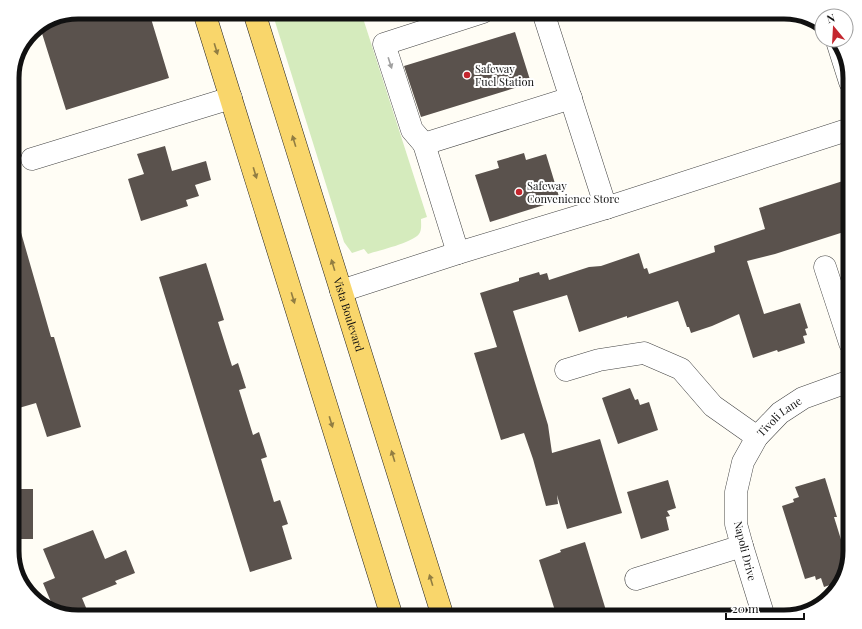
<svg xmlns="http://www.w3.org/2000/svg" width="862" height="629" font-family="'Playfair Display',serif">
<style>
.green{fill:#d5ebbd}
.building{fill:#5a524d}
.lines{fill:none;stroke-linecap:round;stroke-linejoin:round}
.minor-casing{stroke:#444;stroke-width:23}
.major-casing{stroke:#222;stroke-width:23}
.minor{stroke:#fff;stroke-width:22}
.major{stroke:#f9d66b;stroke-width:22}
.oneway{fill:#917d42}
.oneway2{fill:#a0a0a0}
.poi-dot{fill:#c4262e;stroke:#fff;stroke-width:1.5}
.labels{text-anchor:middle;stroke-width:4;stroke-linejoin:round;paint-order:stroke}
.poi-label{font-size:11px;fill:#111;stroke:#fff;text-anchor:start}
.street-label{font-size:11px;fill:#111;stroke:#fff}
.rim{fill:none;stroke:#111;stroke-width:5}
</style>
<rect width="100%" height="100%" fill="#fffdf5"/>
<path class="green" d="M272,12H361L427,217L421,219C421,224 422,230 419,234C412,243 380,250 368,254L364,249L352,253L344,242Z"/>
<path class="building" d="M78,12H149L169,78L66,110L40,27Z
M515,32L531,83L421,117L404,66Z
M165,146L172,171L206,161L211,180L195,185L199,196L186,200L188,206L141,221L128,179L144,174L137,154Z
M524,153L526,160L546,154L560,200L490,222L475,175L499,168L497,161Z
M846,180L850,194V230L775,254L747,261L764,314L800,303L808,328L805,329L807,335L803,336L805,343L778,352L777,350L753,358L739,314L712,326L691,333L689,327H687L678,301L627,318V316L579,332L567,295L513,311L548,425L552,453L600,439L622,513L567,529L557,495L558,504L546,506L533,459L524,433L501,440L474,353L497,347L480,293L519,281V278L539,272L540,275L547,273L549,280L589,267L601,266L639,253L644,269L647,268L649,274L715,252L714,246L765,229L759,208Z
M18,222L51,337H54L81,427L47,437L36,403L12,410V223Z
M206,263L224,320L218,322L232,366L238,363L246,388L239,390L253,435L259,432L267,457L261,459L274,502L280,500L288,524L282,526L292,559L250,572L159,277Z
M630,388L635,400L638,399L640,405L649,402L658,430L618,444L602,398Z
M825,478L837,517H834L847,559L839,582L824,587L821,578L816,580L815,576L805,579L782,506L794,502L793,499L799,497L795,487Z
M668,480L676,508L667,511L670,516L666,517L669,530L641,539L627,492Z
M12,489H33V539H12Z
M93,530L105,559L126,550L135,573L115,581L117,584L82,598L87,610L73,615L54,609L43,583L55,578L43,549Z
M585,542L608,617H557L539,560L561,552L560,550Z"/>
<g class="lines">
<defs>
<g id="minor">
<path d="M837,41L850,82"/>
<path d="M424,144L412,130L384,44L483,12"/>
<path d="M32,159L231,98"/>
<path d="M606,208L850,129"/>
<path d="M458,253L424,144L571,98"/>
<path d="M825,267L850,343"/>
<path d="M341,291L458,253L606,208L543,12"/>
<path d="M566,370L599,360L644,353L681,369L713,406L757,437"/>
<path d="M636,579L742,546"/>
<path id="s1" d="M764,617L742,546L736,524V492L743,462L757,437L780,413L803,398L850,381"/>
</g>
<g id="major">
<path d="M204,12L392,617"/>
<path id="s2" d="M254,12L443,617"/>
</g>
</defs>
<use href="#minor" class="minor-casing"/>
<use href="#major" class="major-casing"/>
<use href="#minor" class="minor"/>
<use href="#major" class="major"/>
</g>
<defs><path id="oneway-solid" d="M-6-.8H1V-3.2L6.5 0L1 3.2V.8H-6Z"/></defs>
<g class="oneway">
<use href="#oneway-solid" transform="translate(216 49) rotate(73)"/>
<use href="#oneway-solid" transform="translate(294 141) rotate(-107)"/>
<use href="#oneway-solid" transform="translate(255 173) rotate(73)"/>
<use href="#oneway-solid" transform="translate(333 265) rotate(-107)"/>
<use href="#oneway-solid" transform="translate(293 298) rotate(73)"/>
<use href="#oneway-solid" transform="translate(331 422) rotate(73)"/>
<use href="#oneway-solid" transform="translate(393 456) rotate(-107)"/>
<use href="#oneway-solid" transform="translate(431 580) rotate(-107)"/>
</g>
<use class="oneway2" href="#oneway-solid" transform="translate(390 63) rotate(72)"/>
<g class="poi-dot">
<circle cx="467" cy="75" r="4"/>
<circle cx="519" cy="192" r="4"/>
</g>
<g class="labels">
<g class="poi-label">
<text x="475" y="73">Safeway<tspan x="475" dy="13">Fuel Station</tspan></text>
<text x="527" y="190">Safeway<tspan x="527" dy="13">Convenience Store</tspan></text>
</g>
<g class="street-label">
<text dy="4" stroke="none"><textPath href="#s2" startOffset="317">Vista Boulevard</textPath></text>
<text dy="4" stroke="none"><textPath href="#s1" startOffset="219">Tivoli Lane</textPath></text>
<text transform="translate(745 551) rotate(76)" y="4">Napoli Drive</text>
</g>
</g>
<path d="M0 0H862V629H0ZM78 19H784A59 59 0 0 1 843 78V551A59 59 0 0 1 784 610H78A59 59 0 0 1 19 551V78A59 59 0 0 1 78 19Z" fill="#fff" fill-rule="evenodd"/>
<path class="rim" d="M78 19H784A59 59 0 0 1 843 78V551A59 59 0 0 1 784 610H78A59 59 0 0 1 19 551V78A59 59 0 0 1 78 19Z"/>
<g transform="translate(834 28) rotate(342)"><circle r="19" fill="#ffffff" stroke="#a0a0a0"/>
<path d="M0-3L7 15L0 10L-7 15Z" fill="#c4262e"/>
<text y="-6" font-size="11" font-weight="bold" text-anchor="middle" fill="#111111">N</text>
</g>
<path d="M726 613v6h78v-6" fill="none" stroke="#111111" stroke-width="2"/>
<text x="732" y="613" font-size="12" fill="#111111" stroke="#ffffff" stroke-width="3" paint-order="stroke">20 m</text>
</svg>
